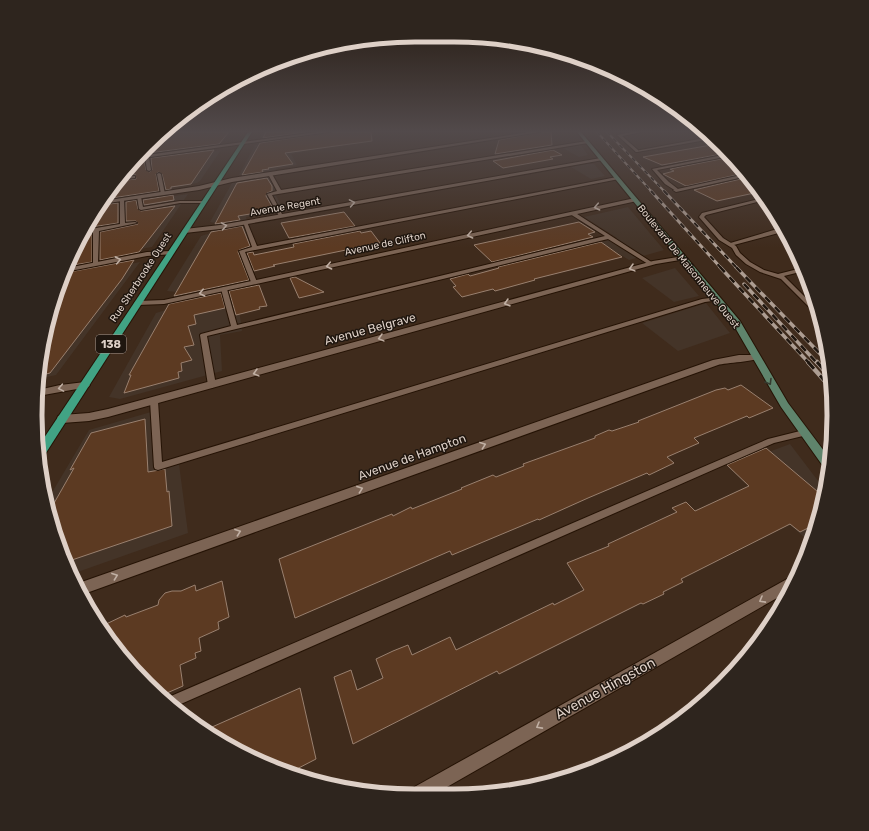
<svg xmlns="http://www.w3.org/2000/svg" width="869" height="831" font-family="Rubik,sans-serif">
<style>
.commercial{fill:#443428}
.building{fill:#5c3a22;stroke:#99806f}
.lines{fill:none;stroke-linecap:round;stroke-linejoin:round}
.lane-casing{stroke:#251305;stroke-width:2}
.street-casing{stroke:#251305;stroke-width:2}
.secondary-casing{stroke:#251305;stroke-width:2}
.primary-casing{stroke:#251305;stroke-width:2}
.path{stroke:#726053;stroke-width:2.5;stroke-dasharray:3 2;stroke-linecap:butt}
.lane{fill:#7c6454;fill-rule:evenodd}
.street{fill:#7c6454;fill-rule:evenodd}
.secondary{fill:#5f846c;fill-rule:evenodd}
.primary{fill:#41a384;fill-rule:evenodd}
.rail-far3-casing{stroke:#ad9d92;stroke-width:2}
.rail-far2-casing{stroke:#ad9d92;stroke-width:3}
.rail-far1-casing{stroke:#ad9d92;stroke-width:3.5}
.rail-casing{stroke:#ad9d92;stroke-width:4.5}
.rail-far3{stroke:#1f160f;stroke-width:1.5;stroke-dasharray:4.5;stroke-linecap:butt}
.rail-far2{stroke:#1f160f;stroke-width:2;stroke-dasharray:5.5;stroke-linecap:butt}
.rail-far1{stroke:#1f160f;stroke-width:2.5;stroke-dasharray:7;stroke-linecap:butt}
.rail{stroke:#1f160f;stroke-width:3;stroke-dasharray:9;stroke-linecap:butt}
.oneway{stroke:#c1b0a4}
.oneway2{stroke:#353c30}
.labels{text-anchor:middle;stroke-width:3;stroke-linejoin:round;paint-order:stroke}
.far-street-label{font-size:10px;fill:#ded0c7;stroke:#1f160f}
.shield{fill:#1f160f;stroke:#a59890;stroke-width:1}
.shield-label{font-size:11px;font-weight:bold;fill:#ded0c7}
.street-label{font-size:12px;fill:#ded0c7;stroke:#1f160f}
.near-street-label{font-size:14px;fill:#ded0c7;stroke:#1f160f}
.rim{fill:none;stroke:#ded0c7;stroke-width:5}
</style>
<rect width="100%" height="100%" fill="#3f2b1c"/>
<path class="commercial" d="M263,132H304L289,134L303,152L291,154L297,165L276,169L273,177L280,192L275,194L284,210L246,217L258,249L246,252L256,276L235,280L242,331L220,335L222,371L120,399L109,397L156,313L166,310L177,292L167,291L201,236L211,233L215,223L210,222L232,183L244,181L247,174L239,175L255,145L261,144L265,138L260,137Z
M580,144L588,155L579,157L561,147Z
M221,150L200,181L197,183L161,189L154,159Z
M587,164H594L605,176L591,179L571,167Z
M188,194L152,247L101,256L99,228L119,225V204Z
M628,207L664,250L629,260L600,242L617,238L584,217Z
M140,262L56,375L38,379V366L62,278Z
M675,268L699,296L674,302L642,278Z
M706,303L730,333L678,351L642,323Z
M151,412L154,471L179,464L188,533L72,574L55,538L47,501L89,430Z
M790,444L825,490L821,514L812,538L808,541L728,467Z"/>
<path class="building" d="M166,132H229L219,144L141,154Z
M266,132H305L263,138Z
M331,132H371L372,141L285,153L293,164L268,168L269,169L262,170L263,172L242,175L260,143Z
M541,132H551L552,145L495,154L499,140Z
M717,144L727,153L662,165L643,157Z
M214,150L191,184L171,187V189L166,190L162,174L158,172L156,174L159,191L105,199L118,181L136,179L135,174L121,176L135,160L144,159L146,170L150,172L152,170L151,158Z
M553,150L562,155L550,157L553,159L503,168L493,161Z
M731,157L745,173L686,186L663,174L674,171L670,169Z
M749,177L759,192L717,201L694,190Z
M267,178L272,186V191L267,193L266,196L274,210L238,216L240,220L215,224L237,183Z
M173,195L174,200L144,205L143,200Z
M136,200L138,209L141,211L175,206L139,252L100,260V232L138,224L136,221H126V202Z
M118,203V223L85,228L100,205Z
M344,212L355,226L289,238L281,223Z
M579,222L595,232L588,234L593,237L492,262L474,245Z
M242,226L250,246L239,250L238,252L249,280L174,296L211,232Z
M360,231L361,233L371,231L380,243L273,265L275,266L254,271L247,253L253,252L254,255L294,247L293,244Z
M82,234H92V262L67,266Z
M601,242L622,257L534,279L535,280L495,291L493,289L462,297L453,287L456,286L450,279L468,274L470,276L499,268L498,267Z
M134,260L122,279L50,373L38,376V366L55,293L64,273Z
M295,277L324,292L299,298L290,278Z
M259,285L267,306L259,307L260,309L236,315L229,291Z
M221,293L225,308L194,315L196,324L188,326L194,345L184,347L192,360L181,363L182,371L178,372L179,378L124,393L131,375H129L169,304Z
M741,385L773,408L749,418L747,416L694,438L699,443L667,457L674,463L649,475L647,473L588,498L539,520L538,519L452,555L450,551L295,618L279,559L392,514L393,516L411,507L412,509L462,489L461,488L493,475L496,477L524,466L523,464L595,438V436L609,430L612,431L639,422L638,421L716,390L725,388L728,390Z
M145,419L148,472L165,469L167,492L169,491L172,526L66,562L55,538L49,512L74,468L70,470L91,433Z
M766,448L824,497L821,514L818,523L800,532L790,524L681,579L683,582L663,592L664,594L643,604L641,603L499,674L497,671L353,744L334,677L351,670L357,690L383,678L376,659L393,651L408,645L412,655L450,637L456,650L553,603L554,605L584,590L567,563L609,546L608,544L677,512L672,508L686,502L695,511L749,486L727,465Z
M222,581L229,617L218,622L219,629L199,638L201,651L195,653L196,658L180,665L183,686L160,696L146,684L102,626L125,615L126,617L158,605L159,600L165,593L172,591H181L195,585L196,591Z
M300,688L316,759L289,773L270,767L203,731Z"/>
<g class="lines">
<defs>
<path id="lane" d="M632,132H642L622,136L638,150V152H636L617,135Z
M587,141L588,143L272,195L283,216L281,217L279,216L267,194L277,191L268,174L270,173L272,174L281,190Z
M728,154L730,156L657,170L669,182L678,189V190L676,191L665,184L652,169Z
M147,156L149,157L151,170L149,171L147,170L145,157Z
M159,173L161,174L165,194L163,195L161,194L157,174Z
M134,176H135V178L118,180L120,178Z
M617,177H619V179L245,252L257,282L254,284L251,282L239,251L252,247L243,222L245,221L247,222L257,246Z
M137,196L141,197L143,207L180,201H204L206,202L204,203H180L141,210L139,209Z
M763,198L765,200L706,215L704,217L723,238L736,246L740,253L750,262L764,270L778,274L802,268L804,271L784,276L817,309L819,315L816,314L781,279L760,272L746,264L736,255L732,248L719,240L699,217L702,213Z
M122,199L124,200L125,223L135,222L137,223L99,231L98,264L93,265V232L82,233L84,230L120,224V200Z
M570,212H574L653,263L648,264L608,239L207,336L216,385L212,388L208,385L200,335L201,334L231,326L221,289L222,288L224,287L227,289L237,325L605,236L570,214Z
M718,297L720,298V300L705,302L158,470L155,469L154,467L150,401L151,399H157L158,401L162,462L702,299Z
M804,430L807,431L808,433L807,435L774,443L174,707L164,699L768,439Z"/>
<path id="street" d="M317,132H330L136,159L139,156Z
M529,132H540L232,182L199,190L101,204L103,201L199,186L232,178Z
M710,137L712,139L637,152L635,151Z
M601,158L603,160L220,229L185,233L182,231L185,229L220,225Z
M746,174L748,176L676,192L673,190Z
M635,198L638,200L637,201L164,304L138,305L134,303L138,301L164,300Z
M784,227L786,231L730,246L727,244Z
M171,251L173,252V254L147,256L65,272L67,268L147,252Z
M684,256L686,257V259L656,264L108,417L89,421L62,423L58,422L57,419L58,416L62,415L89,413L108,409L653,261Z
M739,355H756L760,358C757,361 725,363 718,365L81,595L76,584L713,360Z
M85,382L90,385L88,387L38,396V390L60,385Z
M796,574L798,575L791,590L433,795H407L409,790Z"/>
<path id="secondary" d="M577,132H581L740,321L788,403L830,459L828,470L825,469L781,407L733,324Z"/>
<path id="primary" d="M248,132H252L42,459L38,460V447Z"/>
</defs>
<use href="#lane" class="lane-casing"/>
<use href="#street" class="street-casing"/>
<use href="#secondary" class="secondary-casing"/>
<use href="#primary" class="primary-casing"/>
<path class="path" d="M38,420H40"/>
<use href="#lane" class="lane"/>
<use href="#street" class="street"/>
<use href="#secondary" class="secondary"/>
<use href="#primary" class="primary"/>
<defs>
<path id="rail-far3" d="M597,132L652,192
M607,132L665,192"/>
<path id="rail-far2" d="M651,191L721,268
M664,191L737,268"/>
<path id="rail-far1" d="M720,267L809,363
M736,267L829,363
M744,284L817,363"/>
<path id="rail" d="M808,362L832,389
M817,362L831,378
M828,362L831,366"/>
</defs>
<use href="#rail-far3" class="rail-far3-casing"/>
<use href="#rail-far2" class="rail-far2-casing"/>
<use href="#rail-far1" class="rail-far1-casing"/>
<use href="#rail" class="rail-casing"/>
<use href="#rail-far3" class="rail-far3"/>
<use href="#rail-far2" class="rail-far2"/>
<use href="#rail-far1" class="rail-far1"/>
<use href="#rail" class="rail"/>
</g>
<defs><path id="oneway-chevron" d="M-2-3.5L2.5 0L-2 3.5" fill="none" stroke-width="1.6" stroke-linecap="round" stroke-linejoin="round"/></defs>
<g class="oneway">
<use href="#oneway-chevron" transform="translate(352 203) rotate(-10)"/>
<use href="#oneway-chevron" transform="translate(597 207) rotate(168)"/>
<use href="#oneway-chevron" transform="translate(224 226) rotate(-10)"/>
<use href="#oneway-chevron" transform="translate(470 235) rotate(168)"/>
<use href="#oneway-chevron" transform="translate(118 260) rotate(-11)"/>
<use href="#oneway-chevron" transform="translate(329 266) rotate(168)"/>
<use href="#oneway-chevron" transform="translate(632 268) rotate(165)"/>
<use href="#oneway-chevron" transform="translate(202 293) rotate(167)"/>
<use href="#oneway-chevron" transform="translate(507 303) rotate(164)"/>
<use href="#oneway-chevron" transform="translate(381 338) rotate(165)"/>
<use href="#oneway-chevron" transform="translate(256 373) rotate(165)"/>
<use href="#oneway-chevron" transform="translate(61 388) rotate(170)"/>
<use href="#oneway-chevron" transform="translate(483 445) rotate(-20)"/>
<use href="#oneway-chevron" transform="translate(360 489) rotate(-20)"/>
<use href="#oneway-chevron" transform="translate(238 532) rotate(-20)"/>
<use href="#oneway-chevron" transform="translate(115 576) rotate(-20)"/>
<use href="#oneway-chevron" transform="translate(762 600) rotate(151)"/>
<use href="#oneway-chevron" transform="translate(539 726) rotate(151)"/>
</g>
<use class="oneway2" href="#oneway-chevron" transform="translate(769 382) rotate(59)"/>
<linearGradient id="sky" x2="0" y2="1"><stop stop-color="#23180f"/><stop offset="0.53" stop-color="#524a4b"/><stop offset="1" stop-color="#524a4b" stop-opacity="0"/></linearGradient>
<rect width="869" height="248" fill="url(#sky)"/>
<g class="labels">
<g class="far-street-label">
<text transform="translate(285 206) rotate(-10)" y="4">Avenue Regent</text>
<text transform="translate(385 243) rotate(-12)" y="4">Avenue de Clifton</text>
<text transform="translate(689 266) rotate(51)" y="4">Boulevard De Maisonneuve Ouest</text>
<text transform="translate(140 277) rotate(-57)" y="4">Rue Sherbrooke Ouest</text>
</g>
<rect class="shield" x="96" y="335" width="30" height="18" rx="3"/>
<g class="shield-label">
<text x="111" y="348">138</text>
</g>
<g class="street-label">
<text transform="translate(370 329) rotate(-15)" y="4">Avenue Belgrave</text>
<text transform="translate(412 457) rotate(-20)" y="4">Avenue de Hampton</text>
</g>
<g class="near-street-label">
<text transform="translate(605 688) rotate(-29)" y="5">Avenue Hingston</text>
</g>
</g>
<path d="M0 0H869V831H0ZM415 42H454A373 373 0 0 1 827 415V416A373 373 0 0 1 454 789H415A373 373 0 0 1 42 416V415A373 373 0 0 1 415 42Z" fill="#2e251e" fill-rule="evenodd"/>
<path class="rim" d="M415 42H454A373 373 0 0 1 827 415V416A373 373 0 0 1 454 789H415A373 373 0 0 1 42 416V415A373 373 0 0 1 415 42Z"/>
</svg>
